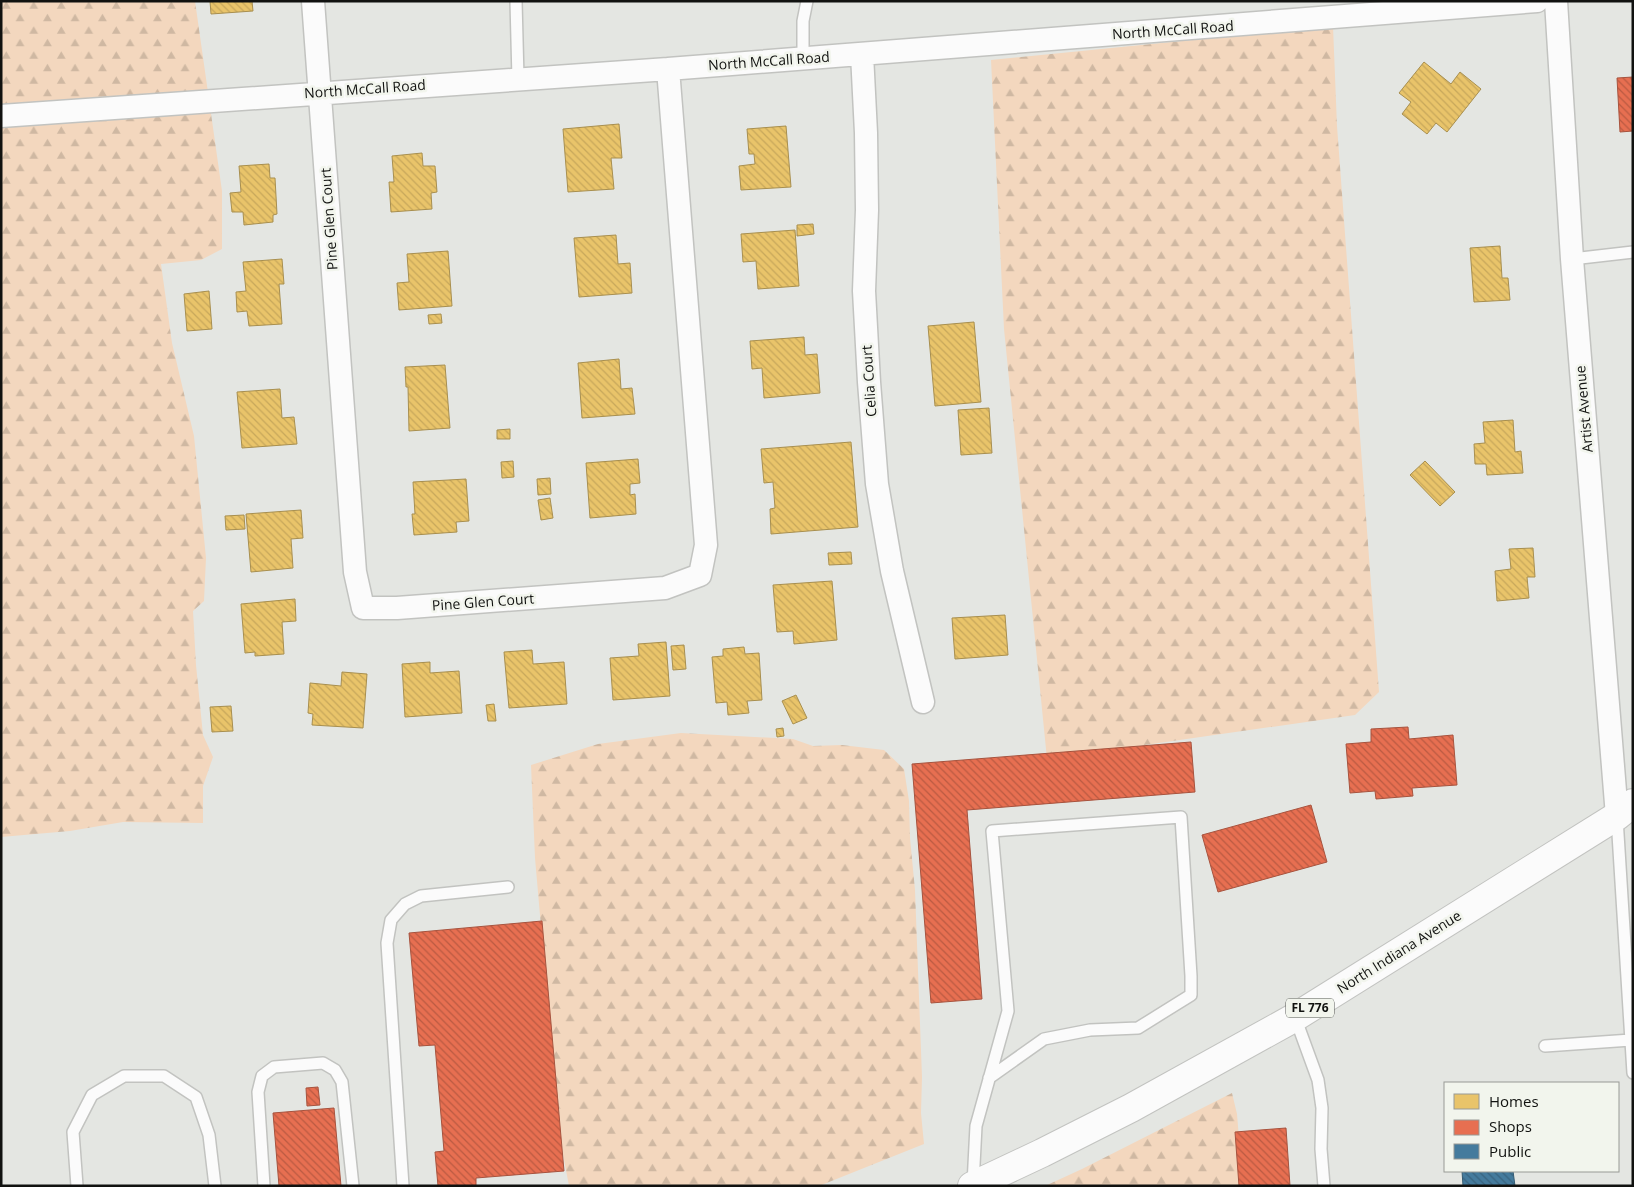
<svg xmlns="http://www.w3.org/2000/svg" width="1634" height="1187" font-family="'Open Sans',sans-serif">
<style>
.forest{fill:url(#forest-firs)}
.homes{fill:url(#homes-back-hatch);stroke:#a88f4f}
.shops{fill:url(#shops-back-hatch);stroke:#a7533e}
.public{fill:url(#public-back-hatch);stroke:#355c73}
.lines{fill:none;stroke-linecap:round;stroke-linejoin:round}
.lane-casing{stroke:#c2c3c0;stroke-width:14}
.street-casing{stroke:#c2c3c0;stroke-width:25}
.primary-casing{stroke:#c2c3c0;stroke-width:30}
.lane{stroke:#fbfbfb;stroke-width:11}
.street{stroke:#fbfbfb;stroke-width:22}
.primary{stroke:#fbfbfb;stroke-width:28}
.labels{text-anchor:middle;stroke-width:5;stroke-linejoin:round;paint-order:stroke}
.shield{fill:#f2f5ed;stroke:#545652;stroke-width:1}
.shield-label{font-size:12px;font-weight:bold;fill:#111210}
.street-label{font-size:14px;fill:#111210;stroke:#f2f5ed}
</style>
<defs>
<pattern id="forest-firs" width="22" height="20" patternUnits="userSpaceOnUse" patternTransform="scale(1.25)"><rect width="22" height="20" fill="#f3d7be"/><path d="M5 1l3.5 6h-7zM16 11l3.5 6h-7z" fill="#cfb8a2"/></pattern>
<pattern id="homes-back-hatch" width="6" height="6" patternUnits="userSpaceOnUse" patternTransform="scale(1.25)"><rect width="6" height="6" fill="#e9c46a"/><path d="M-1 5l2 2M0 0l6 6M5-1l2 2" fill="none" stroke="#c7a75b"/></pattern>
<pattern id="shops-back-hatch" width="6" height="6" patternUnits="userSpaceOnUse" patternTransform="scale(1.25)"><rect width="6" height="6" fill="#e76f51"/><path d="M-1 5l2 2M0 0l6 6M5-1l2 2" fill="none" stroke="#ba5a42"/></pattern>
<pattern id="public-back-hatch" width="6" height="6" patternUnits="userSpaceOnUse" patternTransform="scale(1.25)"><rect width="6" height="6" fill="#457b9d"/><path d="M-1 5l2 2M0 0l6 6M5-1l2 2" fill="none" stroke="#38637f"/></pattern>
</defs>
<rect width="100%" height="100%" fill="#e4e6e2"/>
<path class="forest" d="M1,1H195L222,191V249L201,260L161,264L172,343L194,436L206,558L204,601L193,611L196,665L203,735L213,757L203,786V823L123,822L70,831L1,837Z
M1333,26L1337,126L1379,692L1355,715L1047,759L1004,329L991,60Z
M681,733L793,739L813,746L842,745L884,750L904,769L909,801L910,838L915,890L922,1077L921,1113L924,1144L819,1186H569L559,1133L535,858L531,765L598,744Z
M1232,1093L1237,1114L1243,1186H1045L1082,1169Z"/>
<path class="homes" d="M210,1H252L253,11L211,14Z
M1424,62L1451,84L1460,72L1481,89L1447,132L1436,123L1427,134L1402,114L1411,102L1399,93Z
M619,124L622,158H611L614,189L568,192L563,129Z
M786,126L791,187L741,190L739,166L755,164L754,154H749L747,129Z
M422,153L423,166H435L437,192L431,193L432,209L391,212L389,182H394L392,156Z
M269,164L270,178H275L277,214L273,215V222L244,225L243,212H232L230,193L241,192L239,166Z
M813,224L814,234L797,236V225Z
M795,230L799,286L758,289L756,261L743,262L741,234Z
M616,235L618,264L630,263L632,293L579,297L574,238Z
M1500,246L1502,278H1508L1510,300L1474,302L1470,248Z
M448,251L452,306L399,310L397,283L409,282L407,254Z
M282,259L284,284H279L282,324L249,326L247,311L237,312L236,292L246,291L243,262Z
M209,291L212,329L187,331L184,294Z
M441,314L442,323L429,324L428,315Z
M974,322L981,402L935,406L928,326Z
M804,337L805,355L817,354L820,393L764,398L762,368L752,369L750,341Z
M619,359L621,389L632,388L635,414L582,418L578,363Z
M445,365L450,428L409,431L408,387H406L405,367Z
M280,389L282,418L294,417L297,444L242,448L237,392Z
M989,408L992,453L961,455L958,410Z
M1513,420L1515,452L1521,451L1523,473L1487,475L1486,464H1475L1474,444L1485,443L1483,422Z
M510,429V439H497V430Z
M851,442L858,527L771,534L770,509L775,508L773,482L764,483L761,449Z
M638,459L640,483L630,484V495L635,494L636,514L590,518L586,463Z
M513,461L514,477L502,478L501,462Z
M1425,461L1455,492L1440,506L1410,475Z
M550,478L551,494L538,495L537,479Z
M466,479L469,521L456,522L457,532L414,535L412,514H415L413,482Z
M550,498L553,518L541,520L538,500Z
M301,510L303,538L291,539L293,568L251,572L246,514Z
M244,515L245,529L226,530L225,516Z
M1533,548L1535,577H1527L1529,598L1497,601L1495,571L1511,569L1509,549Z
M851,552L852,564L829,565L828,553Z
M832,581L837,640L794,644L793,631L777,632L773,585Z
M295,599L296,621L282,622L284,654L255,656V652L245,653L241,604Z
M1005,615L1008,655L955,659L952,618Z
M666,642L670,696L613,700L610,658L639,656L638,644Z
M684,645L686,669L673,670L671,646Z
M744,647L745,654L759,653L762,700L747,701L749,713L728,715L727,702L716,703L712,657L723,656V649Z
M532,650L533,664L564,662L567,704L509,708L504,652Z
M430,662V673L459,671L462,713L405,717L402,664Z
M342,672L367,674L363,728L312,725L313,714L308,713L310,683L341,686Z
M796,695L807,718L793,724L782,701Z
M494,704L496,721H488L486,705Z
M231,706L233,731L212,732L210,707Z
M783,728L784,736L777,737L776,729Z"/>
<path class="shops" d="M1633,77V131L1620,132L1617,78Z
M1408,727L1409,739L1453,735L1457,785L1412,788L1413,796L1376,799L1375,791L1350,793L1346,744L1371,742V729Z
M1191,742L1195,792L967,810L982,999L931,1003L912,764Z
M1311,805L1327,862L1218,892L1202,835Z
M542,921L564,1171L476,1178V1186H438L435,1152L444,1151L435,1045L419,1046L409,933Z
M318,1087L320,1105L307,1106L306,1088Z
M334,1108L341,1186H279L273,1113Z
M1286,1128L1290,1186H1239L1235,1132Z"/>
<path class="public" d="M1462,1171H1513L1515,1186H1463Z"/>
<g class="lines">
<defs>
<path id="lane" d="M516,1L518,79
M803,59V21L807,1
M1572,259L1633,252
M1617,818L1633,1073
M1295,1017L1318,1080L1322,1108L1321,1149L1324,1186
M1545,1046L1631,1040
M973,1184L976,1126L1008,1011L992,831L1181,817L1191,976V995L1138,1028L1090,1030L1044,1039L989,1078
M77,1186L73,1132L92,1095L124,1076H164L196,1097L209,1135L215,1186
M264,1186L258,1092L262,1076L274,1067L323,1063L335,1070L342,1082L353,1186
M403,1186L387,943L391,920L405,904L421,896L508,887"/>
<path id="street" d="M313,1L355,572L363,608H397L665,588L700,575L706,545L668,69
M1556,1L1572,259L1617,816
M862,54L866,133L867,210L864,291L869,382L877,484L892,571L923,702
M1,116L668,69L1537,1"/>
<path id="primary" d="M972,1186L1042,1153L1131,1108L1292,1019L1617,816L1633,803"/>
</defs>
<use href="#lane" class="lane-casing"/>
<use href="#street" class="street-casing"/>
<use href="#primary" class="primary-casing"/>
<use href="#lane" class="lane"/>
<use href="#street" class="street"/>
<use href="#primary" class="primary"/>
</g>
<g class="labels">
<rect class="shield" x="1286" y="998.5" width="48" height="19" rx="4"/>
<g class="shield-label">
<text x="1310" y="1012">FL 776</text>
</g>
<g class="street-label">
<text transform="translate(1173 30) rotate(-4)" y="5">North McCall Road</text>
<text transform="translate(769 61) rotate(-4)" y="5">North McCall Road</text>
<text transform="translate(365 89) rotate(-4)" y="5">North McCall Road</text>
<text transform="translate(329 219) rotate(-94)" y="5">Pine Glen Court</text>
<text transform="translate(869 381) rotate(-94)" y="5">Celia Court</text>
<text transform="translate(1584 409) rotate(-95)" y="5">Artist Avenue</text>
<text transform="translate(483 602) rotate(-4)" y="5">Pine Glen Court</text>
<text transform="translate(1399 952) rotate(-32)" y="5">North Indiana Avenue</text>
</g>
</g>
<rect width="1634" height="1187" fill="none" stroke="#111210" stroke-width="5"/>
<rect x="1444" y="1082" width="175" height="90" fill="#f2f5ed" stroke="#989a95"/>
<rect x="1454" y="1094" width="25" height="15" fill="#e9c46a" stroke="#989a95"/>
<text x="1489" y="1107" font-size="15" fill="#111210">Homes</text>
<rect x="1454" y="1120" width="25" height="15" fill="#e76f51" stroke="#989a95"/>
<text x="1489" y="1132" font-size="15" fill="#111210">Shops</text>
<rect x="1454" y="1144" width="25" height="15" fill="#457b9d" stroke="#989a95"/>
<text x="1489" y="1157" font-size="15" fill="#111210">Public</text>
</svg>
